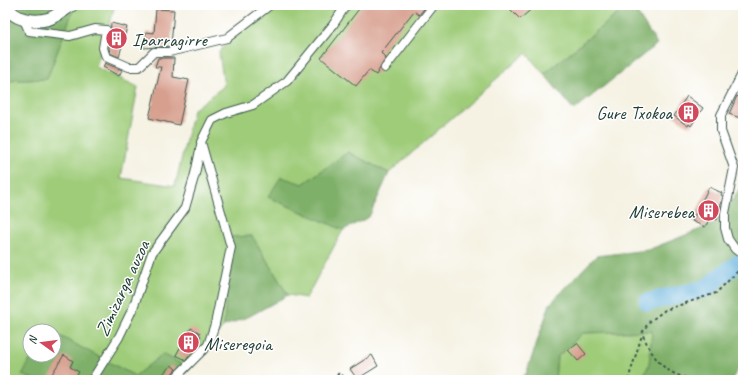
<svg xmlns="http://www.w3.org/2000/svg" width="748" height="385" font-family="Caveat,sans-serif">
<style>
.green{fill:#9fcc79;stroke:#5f8456}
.forest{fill:#7fb069;stroke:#4f764e}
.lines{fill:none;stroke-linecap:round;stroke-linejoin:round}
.river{stroke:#5faed9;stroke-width:18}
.building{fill:#d79f8d}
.street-casing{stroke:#3f584e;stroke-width:10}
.secondary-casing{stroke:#3f584e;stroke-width:14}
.path{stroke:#3f584e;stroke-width:2;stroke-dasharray:3 3;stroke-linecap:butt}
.street{stroke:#fff;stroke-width:8}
.secondary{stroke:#fff;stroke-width:12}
.labels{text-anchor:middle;stroke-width:3;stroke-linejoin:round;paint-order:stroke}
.poi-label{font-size:19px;fill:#1f3d34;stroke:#fff;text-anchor:start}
.street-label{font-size:19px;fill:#1f3d34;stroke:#fff}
</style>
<rect width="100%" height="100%" fill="#fff"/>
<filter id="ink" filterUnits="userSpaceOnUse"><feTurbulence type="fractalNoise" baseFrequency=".025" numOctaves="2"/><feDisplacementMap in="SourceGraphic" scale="8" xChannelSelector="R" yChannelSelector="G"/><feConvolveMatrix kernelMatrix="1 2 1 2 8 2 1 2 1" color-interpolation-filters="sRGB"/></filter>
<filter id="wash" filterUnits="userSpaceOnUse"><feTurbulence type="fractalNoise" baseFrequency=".012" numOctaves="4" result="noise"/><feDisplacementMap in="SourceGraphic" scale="16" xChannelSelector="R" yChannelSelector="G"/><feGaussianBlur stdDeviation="0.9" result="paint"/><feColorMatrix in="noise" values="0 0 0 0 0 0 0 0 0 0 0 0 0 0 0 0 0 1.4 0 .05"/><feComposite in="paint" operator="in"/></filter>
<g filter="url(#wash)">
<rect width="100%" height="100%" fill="#f5f2e3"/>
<path class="green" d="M75,5H115L96,67L138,87L121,178L175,186L193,110L224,86L219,52L264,5H616L621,11L544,74L526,53L389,173L348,152L303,184L268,197L343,230L306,298L288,295L252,236L230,237L224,326L190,369L163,354L135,376L54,333V331H30V355H33L22,375L36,380H5V81L47,79Z
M652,331L649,365L641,380H555L557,357L583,333Z"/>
<path class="forest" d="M5,5H75L47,79L5,81Z
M616,5H640L635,10L657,44L574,110L544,74L621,11Z
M348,152L389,173L369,217L343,230L268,197L281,177L303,184Z
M743,184V362L731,380H641L649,365L652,331L583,333L557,357L555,380H517L526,374L550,304L596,256L648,250L716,223Z
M252,236L288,295L250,316L224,326L230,237Z
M54,333L135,376L163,354L190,369L177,380H73L75,369L64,365L53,380H36L22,375L33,355H54Z"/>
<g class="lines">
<path class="river" d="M648,302L707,288L719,277L743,260"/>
</g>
<g id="blocks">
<path class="building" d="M362,5H427L419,15L414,11L381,53L386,58L376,75L369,70L356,86L321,58Z
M506,5H536L520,19Z
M156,9L174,10L171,46L144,48L146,32L154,33Z
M111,23L127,27L119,57L110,53L109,48Z
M158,58H174L173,77L189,80L179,125L149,118L161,67H155Z
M105,63L122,70L119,76L103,67Z
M687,96L703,108L691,126L689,124L688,126L674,116Z
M737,96L743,98V109L740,118L729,114Z
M709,187L722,193L721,195L723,196L717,220L710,218L705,227L692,221Z
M191,328L200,333L199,335L201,336L191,354L186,360L176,355Z
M577,343L586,354L578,361L568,350Z
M64,355L73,361L70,367L79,372L74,380H48Z
M372,355L378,366L357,379L350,369Z
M171,365L176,369L167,380L162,375Z"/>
</g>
</g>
<g filter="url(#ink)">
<use href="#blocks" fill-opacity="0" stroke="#3f584e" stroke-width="1"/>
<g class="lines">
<defs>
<path id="street" d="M24,20L29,31L70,36L95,29L106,30L103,48L106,57L129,67H139L154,52H169L227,38L270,5
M385,68L434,5
M743,72L721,115V131L734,168L725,213V228L728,239L735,249L743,255
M92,380L119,337L133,308L152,253L185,208L195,174L201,145
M173,380L208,345L215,324L231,247L201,142L212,120L226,113L253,105L287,81L333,25L346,5"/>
<path id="secondary" d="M7,5C12,20 34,23 48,19C56,17 65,9 72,5"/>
</defs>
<use href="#street" class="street-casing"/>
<use href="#secondary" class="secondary-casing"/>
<path class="path" d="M333,380L339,373L348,380
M628,380L642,335
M704,380C670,379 655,364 642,333L649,322L665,310L716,293L743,266"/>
<use href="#street" class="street"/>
<use href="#secondary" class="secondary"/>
</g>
</g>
<defs>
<symbol id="building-disc" viewBox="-11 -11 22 22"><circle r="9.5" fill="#d1495b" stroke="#fff"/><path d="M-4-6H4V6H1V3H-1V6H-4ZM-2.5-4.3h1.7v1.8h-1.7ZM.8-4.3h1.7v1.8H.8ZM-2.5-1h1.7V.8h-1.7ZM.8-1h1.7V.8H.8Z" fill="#fff"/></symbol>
</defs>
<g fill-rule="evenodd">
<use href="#building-disc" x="104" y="26" width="25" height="25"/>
<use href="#building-disc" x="676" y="100" width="25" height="25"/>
<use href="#building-disc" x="696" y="198" width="25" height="25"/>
<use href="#building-disc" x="176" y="330" width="25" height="25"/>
</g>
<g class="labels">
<g class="poi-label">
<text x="132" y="46">Iparragirre</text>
<text x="672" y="119" text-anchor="end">Gure Txokoa</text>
<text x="694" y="218" text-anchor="end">Miserebea</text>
<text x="204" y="350">Miseregoia</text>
</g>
<g class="street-label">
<text transform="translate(122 288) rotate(-65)" y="7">Zimizarga auzoa</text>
</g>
</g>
<rect width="748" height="385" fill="none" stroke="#fff" stroke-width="20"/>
<g transform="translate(42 343) rotate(284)"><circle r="19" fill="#ffffff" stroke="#a5b1ae"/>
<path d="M0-3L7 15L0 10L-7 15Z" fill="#d1495b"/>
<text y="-6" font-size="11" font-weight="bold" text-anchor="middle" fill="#1f3d34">N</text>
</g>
</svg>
